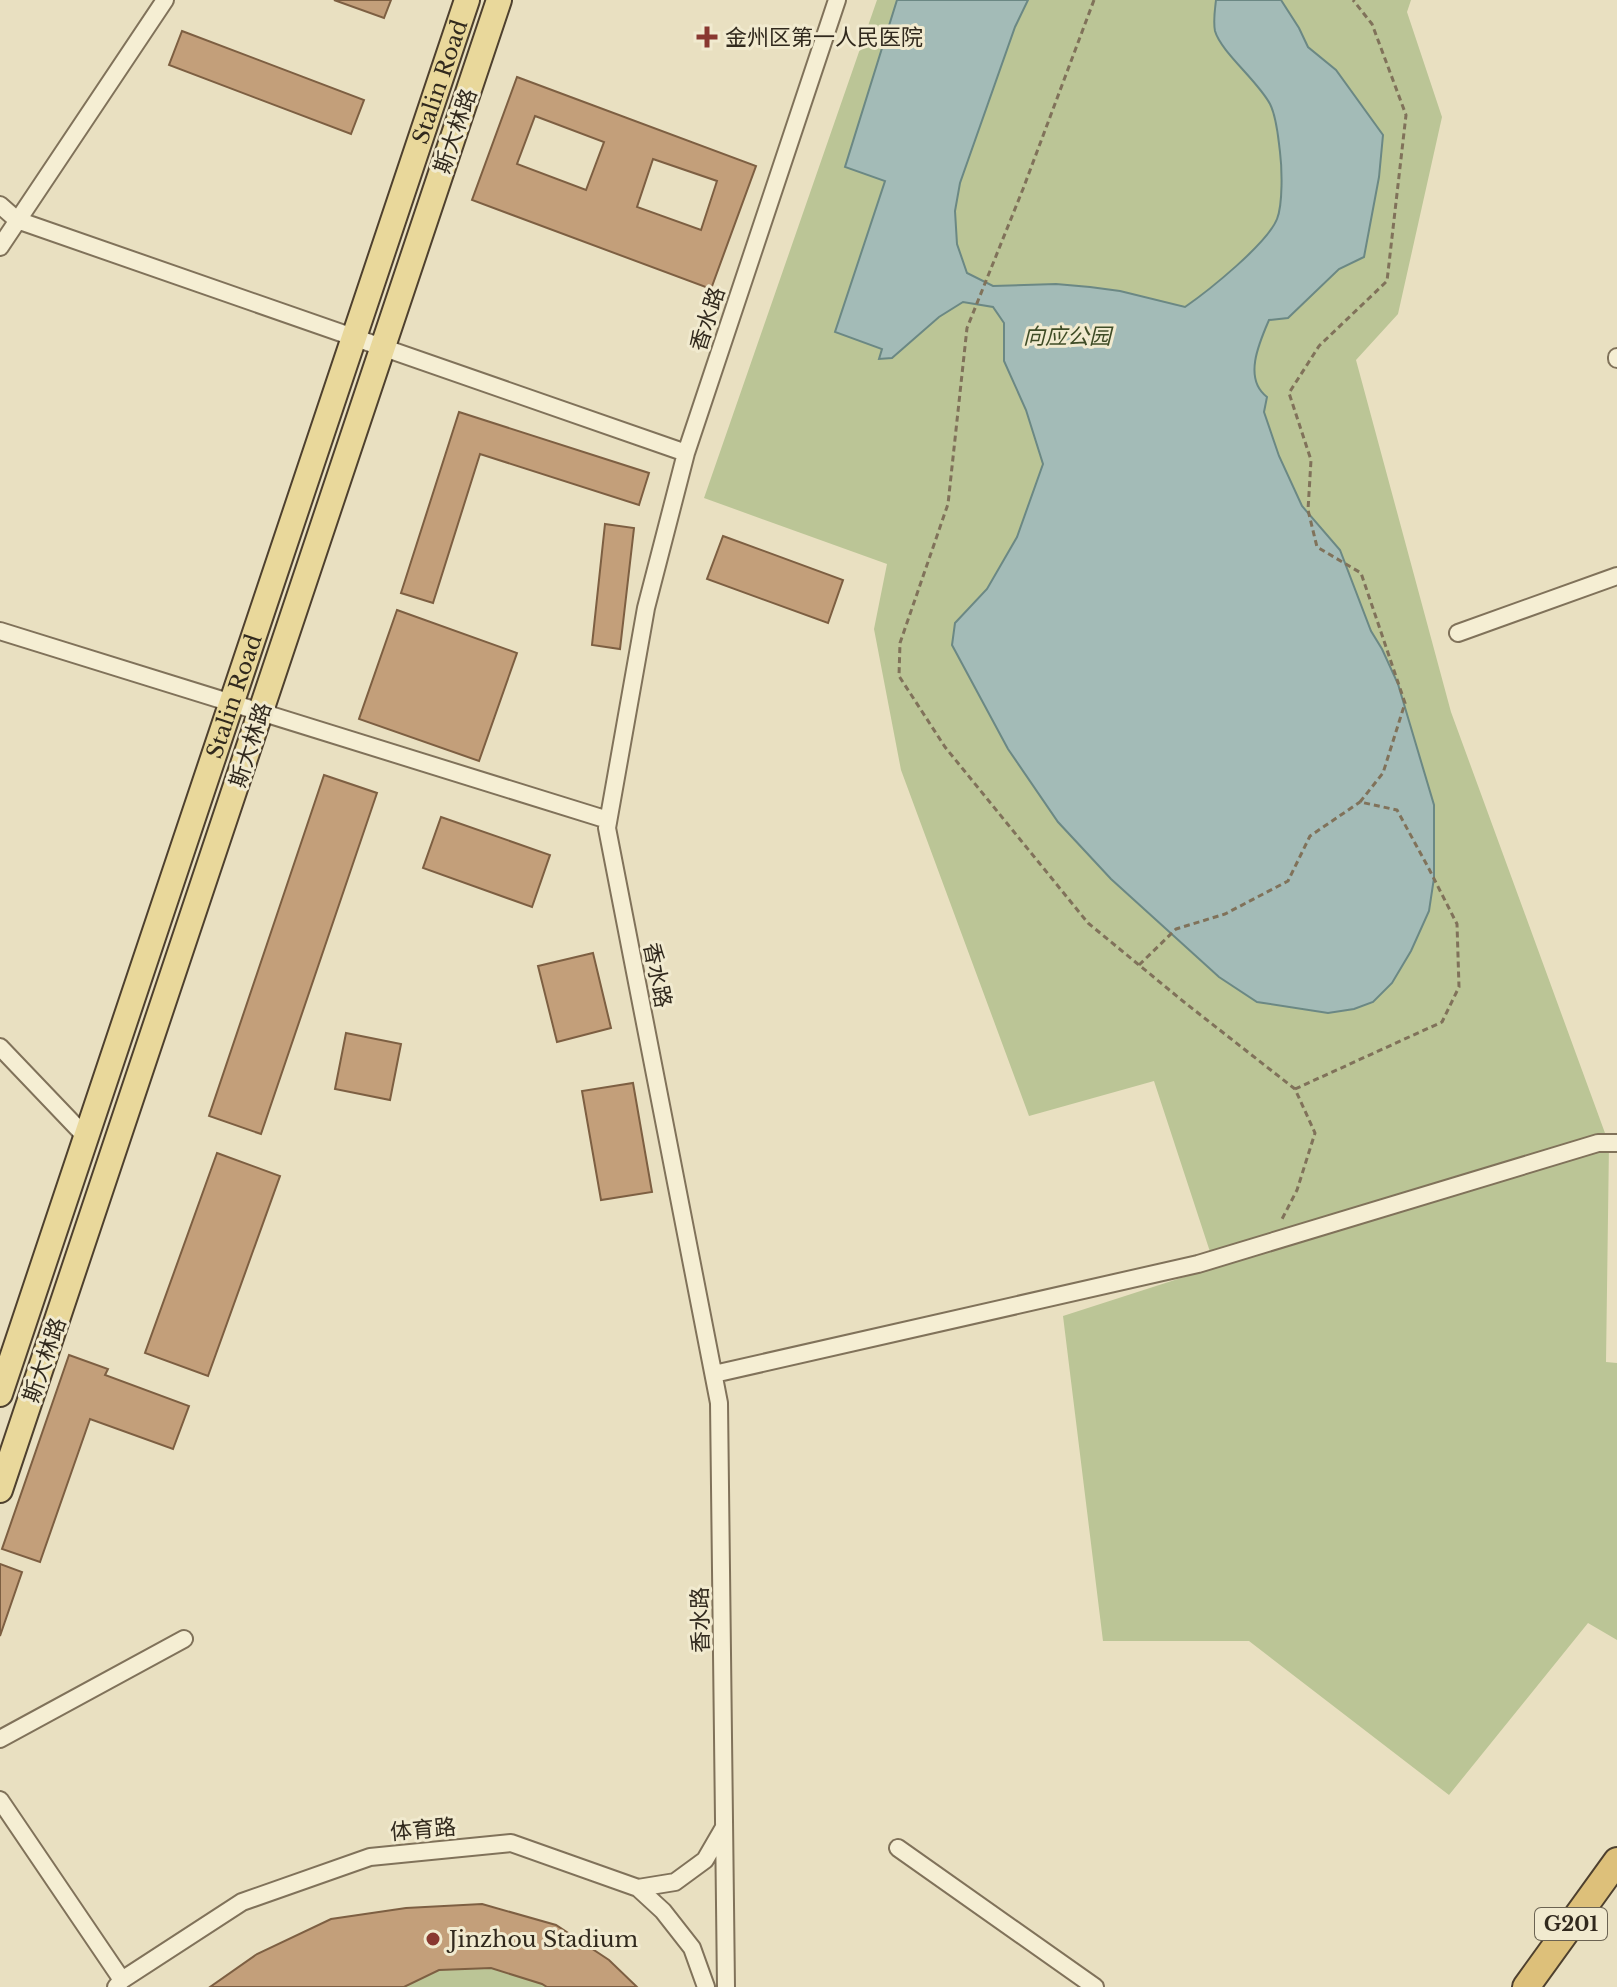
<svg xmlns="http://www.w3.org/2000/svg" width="1617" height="1987" font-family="'Libre Baskerville','Noto Sans SC',serif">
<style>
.green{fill:#bbc596}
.water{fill:#a3bbb7;stroke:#6b8884;stroke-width:2}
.building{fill:#c39f7a;stroke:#7d5f42;stroke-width:2;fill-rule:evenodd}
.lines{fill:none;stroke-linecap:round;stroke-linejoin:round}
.minor-casing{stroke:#80725a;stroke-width:20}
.primary-casing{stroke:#4e402e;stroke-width:28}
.trunk-casing{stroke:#4e402e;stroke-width:30}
.path{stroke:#80725a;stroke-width:3;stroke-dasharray:6 4;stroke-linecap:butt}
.minor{stroke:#f5eed3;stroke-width:16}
.primary{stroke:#e9d89b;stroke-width:24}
.trunk{stroke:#ddc07a;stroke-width:26}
.poi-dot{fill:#893830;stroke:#f1eacf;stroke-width:3}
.labels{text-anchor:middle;stroke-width:6;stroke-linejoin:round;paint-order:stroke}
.shield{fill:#f1eacf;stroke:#6b6352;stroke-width:2}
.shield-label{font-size:20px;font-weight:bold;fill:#31291d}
.poi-label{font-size:22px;fill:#31291d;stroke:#f1eacf;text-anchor:start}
.street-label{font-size:22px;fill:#31291d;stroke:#f1eacf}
.park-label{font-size:22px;font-style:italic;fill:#3f4c26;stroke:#f1eacf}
</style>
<rect width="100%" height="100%" fill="#e9e0c1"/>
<path class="green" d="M877,0H1411L1407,12L1442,117L1398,314L1356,360L1451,712L1609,1144L1606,1362L1617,1363V1640L1588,1623L1449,1795L1249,1641H1103L1063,1316L1215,1267L1154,1081L1029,1116L901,770L874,629L887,564L704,498Z
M491,1968L542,1984L547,1987H404L439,1970Z"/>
<path class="water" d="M897,0H1028L1015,27L960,183L955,211L957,244L967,273L993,286L1056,284L1090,287L1120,291L1185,307C1208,291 1267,244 1277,219C1283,204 1282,168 1280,152C1278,137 1277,118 1270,104C1258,81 1221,52 1215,31C1213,21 1215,9 1216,0H1281L1299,28L1308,47L1336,70L1383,135L1379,177L1364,257L1339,269L1288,318L1269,320C1259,343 1243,379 1267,397L1264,412L1279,456L1302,506L1340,550L1371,631L1382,649L1398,684L1434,805V878L1429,911L1411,951L1392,983L1373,1002L1354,1009L1328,1013L1257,1002L1219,977L1111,879L1058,822L1008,749L952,645L955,623L987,589L1017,537L1043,464L1026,410L1004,361V323L993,307L963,302L939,317L892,358L879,359L882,349L835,332L885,181L845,167Z"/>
<path class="building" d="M334,0H391L384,18Z
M182,31L364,100L351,134L169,65Z
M517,77L756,166L711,289L472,200ZM535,116L604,142L586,190L517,164ZM653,159L717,181L701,230L637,207Z
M459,412L649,473L639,505L480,454L433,603L401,593Z
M605,524L634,528L620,649L592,645Z
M723,536L843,580L828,623L707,579Z
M397,610L517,653L479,761L359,719Z
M324,775L377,793L261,1134L209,1116Z
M441,817L550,855L532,907L423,868Z
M593,953L611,1028L557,1042L538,966Z
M346,1033L401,1044L390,1100L335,1089Z
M633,1083L652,1192L601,1200L582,1091Z
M217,1153L280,1176L208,1376L145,1353Z
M69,1355L108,1369L105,1375L189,1406L173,1449L90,1419L40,1562L2,1549Z
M0,1564L22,1572L0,1636Z
M482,1904L556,1925L609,1960L637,1987H547L542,1984L491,1968L439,1970L404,1987H210L257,1954L331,1919L406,1908Z"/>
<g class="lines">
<defs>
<path id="minor" d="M0,205L17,220L686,453
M0,247L165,0
M1617,357V359
M0,631L608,820
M1458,633L1617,576
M0,1047L86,1137
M714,1374L1198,1264L1598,1143H1617
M0,1739L184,1639
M0,1800L122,1980
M898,1848L1095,1987
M638,1888L675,1882L705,1860L723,1829
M116,1987L122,1980L242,1902L370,1857L511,1843L638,1888L663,1911L692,1948L706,1987
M726,1987L719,1403L607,828L646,608L686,453L837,0"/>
<g id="primary">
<path id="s1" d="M0,1394L467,0"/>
<path d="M0,1490L499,0"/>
</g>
<path id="trunk" d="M1526,1987L1617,1861"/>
</defs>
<use href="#minor" class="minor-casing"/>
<use href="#primary" class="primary-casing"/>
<use href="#trunk" class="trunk-casing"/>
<path class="path" d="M1094,0L1023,189L967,328L948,504L900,643L899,676L945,747L1088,923L1184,1002L1295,1089L1315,1133L1297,1190L1281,1221
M1139,965L1176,929L1225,914L1288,881L1310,836L1360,802
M1295,1089L1442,1022L1459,987L1457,924L1428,867L1397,810L1360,802L1383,773L1405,703L1361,573L1317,547L1308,510L1311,460L1289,393L1319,346L1387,281L1406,115L1372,24L1353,0"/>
<use href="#minor" class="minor"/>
<use href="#primary" class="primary"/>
<use href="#trunk" class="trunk"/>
</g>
<g class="poi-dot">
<path d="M703 25h8v8h8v8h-8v8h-8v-8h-8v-8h8z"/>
<circle cx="433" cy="1939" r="8"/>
</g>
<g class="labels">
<rect class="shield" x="1535" y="1908" width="72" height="32" rx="6"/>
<g class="shield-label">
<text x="1571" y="1931">G201</text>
</g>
<g class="poi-label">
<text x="725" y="45">金州区第一人民医院</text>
<text x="449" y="1947">Jinzhou Stadium</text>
</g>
<g class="street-label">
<text dy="8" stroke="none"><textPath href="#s1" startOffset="1384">Stalin Road</textPath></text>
<text transform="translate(455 131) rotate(-71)" y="8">斯大林路</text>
<text transform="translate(707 319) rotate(-72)" y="8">香水路</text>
<text dy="8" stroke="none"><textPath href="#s1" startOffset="736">Stalin Road</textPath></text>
<text transform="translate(250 745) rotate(-72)" y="8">斯大林路</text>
<text transform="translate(658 975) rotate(79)" y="8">香水路</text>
<text transform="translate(44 1360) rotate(-71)" y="8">斯大林路</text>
<text transform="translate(700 1620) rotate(-91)" y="8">香水路</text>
<text transform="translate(423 1829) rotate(-5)" y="8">体育路</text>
</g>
<g class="park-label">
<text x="1067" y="344">向应公园</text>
</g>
</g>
</svg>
